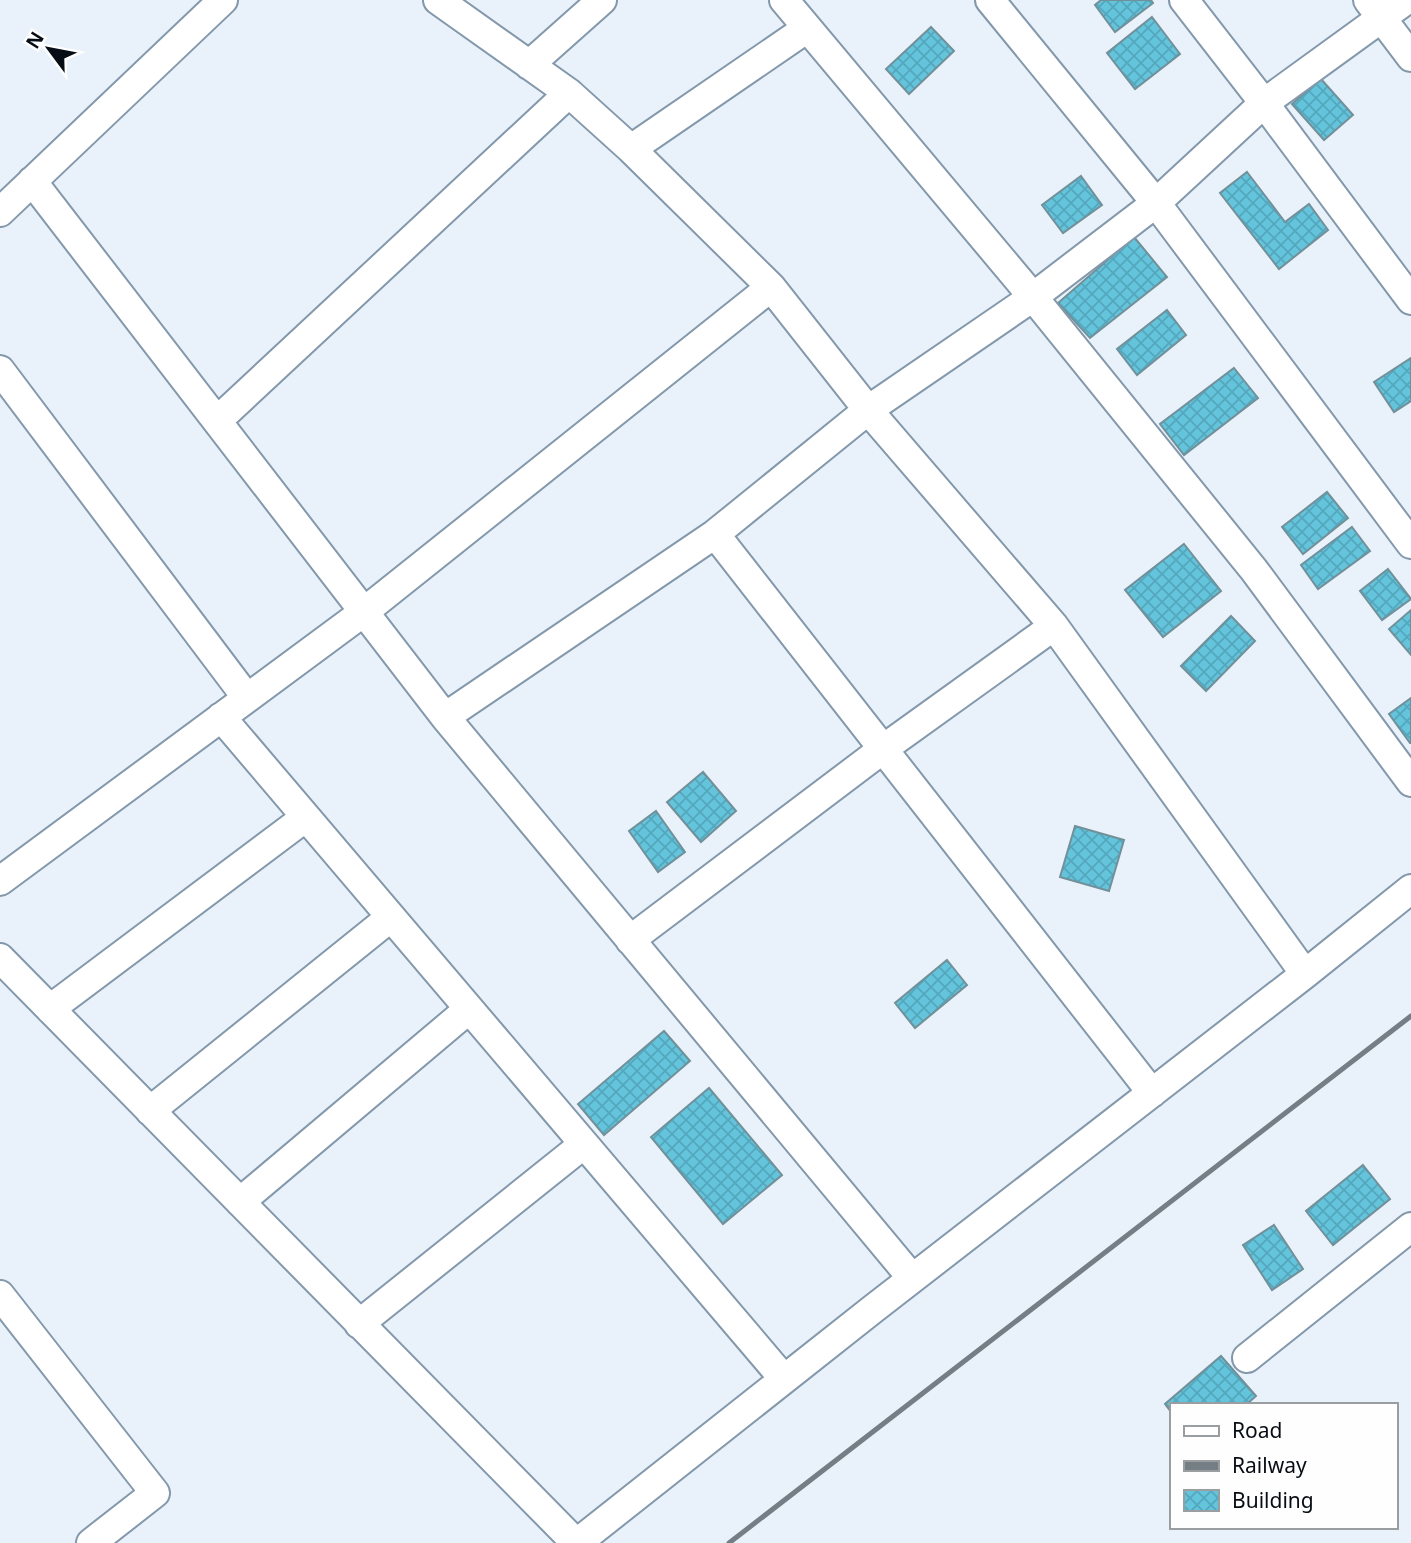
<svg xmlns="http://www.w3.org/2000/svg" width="1411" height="1543" font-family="'Noto Sans',sans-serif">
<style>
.building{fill:url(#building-cross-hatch);stroke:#719099;stroke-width:2}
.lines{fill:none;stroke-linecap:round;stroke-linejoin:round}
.minor-casing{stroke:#8398ab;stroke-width:32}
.minor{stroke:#fff;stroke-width:28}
.rail{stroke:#757d85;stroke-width:5}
</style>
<defs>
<pattern id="building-cross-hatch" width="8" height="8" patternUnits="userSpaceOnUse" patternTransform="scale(1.75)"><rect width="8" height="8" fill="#63c4dc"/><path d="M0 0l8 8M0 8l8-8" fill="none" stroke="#54a7bc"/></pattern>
</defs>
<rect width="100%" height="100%" fill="#e9f2fb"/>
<path class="building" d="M1101,0H1151L1153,3L1115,32L1095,5Z
M1152,17L1180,54L1135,89L1107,53Z
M931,27L954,51L909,94L886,69Z
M1321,79L1353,115L1324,140L1292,104Z
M1247,172L1285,222L1309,204L1328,230L1279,269L1220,193Z
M1081,176L1102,205L1063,233L1042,205Z
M1134,237L1167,277L1090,338L1058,303Z
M1167,310L1186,335L1137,375L1117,349Z
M1411,358V401L1394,412L1374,382Z
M1234,368L1258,398L1184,455L1160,424Z
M1327,492L1348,518L1303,554L1282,527Z
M1352,527L1370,551L1318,589L1301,565Z
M1184,544L1221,591L1163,637L1125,590Z
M1388,569L1411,599L1382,620L1360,591Z
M1411,610V655L1389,629Z
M1231,616L1255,641L1206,691L1181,666Z
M1411,698V743H1410L1389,714Z
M703,772L736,811L701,842L667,802Z
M656,811L685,852L658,872L629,831Z
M1075,826L1124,840L1109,891L1060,877Z
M947,960L967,985L915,1028L895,1003Z
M664,1031L690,1061L604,1135L578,1104Z
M709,1088L782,1175L723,1224L651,1137Z
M1363,1165L1390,1199L1333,1245L1306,1211Z
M1274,1225L1303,1269L1272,1290L1243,1245Z
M1221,1356L1256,1396L1246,1405H1171V1412L1165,1404Z"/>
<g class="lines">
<defs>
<path id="minor" d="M438,0L569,93L631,149L771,287
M784,0L1033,297L1254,570L1411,782
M990,0L1156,203L1411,544
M1184,0L1264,103L1411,300
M1368,0L1411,57
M529,65L602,0
M631,149L806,29
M32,181L445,717L912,1278
M0,212L223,0
M0,370L247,698
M218,420L569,93
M715,534L1152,1093
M221,717L784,1379
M0,881L365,611L771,287L868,410L715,534L445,717
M630,940L883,749L1054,626
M0,958L576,1543
M1305,974L1054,626L868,410L1033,297L1156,203L1264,103L1406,0
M50,1009L306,817
M150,1111L391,917
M240,1202L469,1009
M0,1295L155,1493L91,1543
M359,1324L584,1144
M1247,1358L1411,1227
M577,1543L873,1309L1305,974L1411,889"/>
</defs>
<use href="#minor" class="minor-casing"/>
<use href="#minor" class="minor"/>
<path class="rail" d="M729,1543L1411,1016"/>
</g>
<rect x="1170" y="1403" width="228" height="126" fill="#fefefe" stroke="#9b9ea0" stroke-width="2"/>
<rect x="1184" y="1426" width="35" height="10" fill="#ffffff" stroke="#9b9ea0" stroke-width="2"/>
<text x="1232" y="1438" font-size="21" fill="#070d14">Road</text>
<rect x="1184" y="1461" width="35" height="10" fill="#757d85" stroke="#9b9ea0" stroke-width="2"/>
<text x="1232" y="1473" font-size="21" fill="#070d14">Railway</text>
<rect x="1184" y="1490" width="35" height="21" fill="url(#building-cross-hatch)" stroke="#9b9ea0" stroke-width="2"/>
<text x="1232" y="1508" font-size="21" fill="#070d14">Building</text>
<g transform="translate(49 49) rotate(302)" stroke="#fefefe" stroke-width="5" paint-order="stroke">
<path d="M0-5L12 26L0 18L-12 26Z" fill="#070d14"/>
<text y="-10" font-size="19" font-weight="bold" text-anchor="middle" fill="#070d14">N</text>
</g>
</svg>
